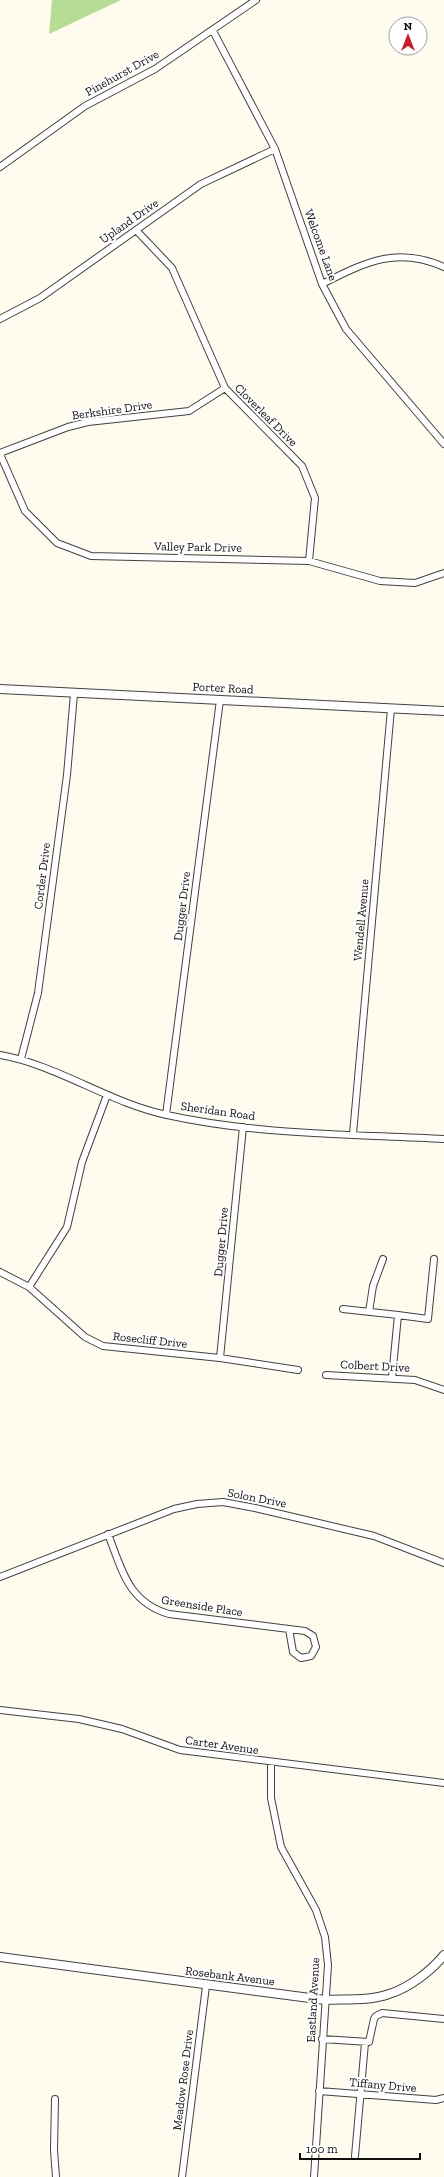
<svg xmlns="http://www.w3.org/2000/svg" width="444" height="2177" font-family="'Zilla Slab',serif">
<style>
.forest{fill:#b7dd94}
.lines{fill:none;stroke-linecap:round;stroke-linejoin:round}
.minor-casing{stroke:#414141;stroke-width:8}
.tertiary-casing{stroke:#414141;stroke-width:10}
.minor{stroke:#fff;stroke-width:6}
.tertiary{stroke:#fff;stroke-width:8}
.labels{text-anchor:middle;stroke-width:4;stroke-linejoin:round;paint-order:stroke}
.street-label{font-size:12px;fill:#0e0e0e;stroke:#fff}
</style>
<rect width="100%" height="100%" fill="#fffbee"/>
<path class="forest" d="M52,0H121L49,34Z"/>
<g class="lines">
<defs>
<path id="minor" d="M213,31L275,149L322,284L346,329L444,444
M0,167L85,106L155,69L256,0
M136,230L172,268L225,388L302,466L315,498L309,561
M322,284C366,262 396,246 444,267
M0,319L40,298L201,184L275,149
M0,453L68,427L88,422L189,411L225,388
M0,454L25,511L57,543L91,556L309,561L380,581L415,583L444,573
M0,1055C58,1065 109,1103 167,1115C257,1135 352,1134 444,1139
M21,1059L38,993L67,775L74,694
M166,1115L220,700
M353,1134L391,709
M0,1272L29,1287L85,1337L103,1346L220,1358L298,1370
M29,1287L67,1227L82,1162L107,1095
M343,1309L398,1315L392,1378
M369,1312L373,1286L383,1259
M398,1315L428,1319L434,1259
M220,1358L243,1127
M326,1375L415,1380L444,1390
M108,1534C122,1570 128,1602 169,1614L289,1629L293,1652L301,1658L311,1656L316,1647L313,1636L305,1631L289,1629
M0,1577L174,1509L197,1504L223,1502L255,1508L374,1536L444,1563
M0,1710L79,1719L122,1729L180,1750L444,1783
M271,1763V1798L281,1847L316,1910L325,1937L328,1965L314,2177
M322,2039L369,2042L374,2019L376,2016L382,2013L444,2019
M319,2091L436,2100L444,2098
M55,2099L54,2150L56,2177
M355,2156L365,2043
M182,2177L206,1986"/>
<path id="tertiary" d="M0,689L444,711
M0,1957L325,2000C346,1999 370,2001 389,1994C409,1988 431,1971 444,1955"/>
</defs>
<use href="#minor" class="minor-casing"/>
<use href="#tertiary" class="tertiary-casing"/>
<use href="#minor" class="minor"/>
<use href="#tertiary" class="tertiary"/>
</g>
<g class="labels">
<g class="street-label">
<text transform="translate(122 73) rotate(-29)" y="4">Pinehurst Drive</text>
<text transform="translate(129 221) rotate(-35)" y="4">Upland Drive</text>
<text transform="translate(321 245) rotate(70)" y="4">Welcome Lane</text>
<text transform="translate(112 410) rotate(-8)" y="4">Berkshire Drive</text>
<text transform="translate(266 415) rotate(45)" y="4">Cloverleaf Drive</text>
<text transform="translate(198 547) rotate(1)" y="4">Valley Park Drive</text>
<text transform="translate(223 688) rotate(3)" y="4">Porter Road</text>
<text transform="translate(42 876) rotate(-83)" y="4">Corder Drive</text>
<text transform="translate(182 906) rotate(-83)" y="4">Dugger Drive</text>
<text transform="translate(361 920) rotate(-85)" y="4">Wendell Avenue</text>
<text transform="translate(218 1111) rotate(8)" y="4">Sheridan Road</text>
<text transform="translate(221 1242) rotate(-85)" y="4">Dugger Drive</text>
<text transform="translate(150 1340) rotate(6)" y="4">Rosecliff Drive</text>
<text transform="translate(375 1366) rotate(3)" y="4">Colbert Drive</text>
<text transform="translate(257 1498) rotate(11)" y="4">Solon Drive</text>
<text transform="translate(202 1606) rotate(9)" y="4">Greenside Place</text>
<text transform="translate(222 1745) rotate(8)" y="4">Carter Avenue</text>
<text transform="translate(230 1976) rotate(7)" y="4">Rosebank Avenue</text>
<text transform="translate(313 2000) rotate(-87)" y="4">Eastland Avenue</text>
<text transform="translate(183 2080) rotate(-83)" y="4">Meadow Rose Drive</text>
<text transform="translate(383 2085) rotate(5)" y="4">Tiffany Drive</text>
</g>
</g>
<g transform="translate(408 36)"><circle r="19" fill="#ffffff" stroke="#9f9f9f"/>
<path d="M0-3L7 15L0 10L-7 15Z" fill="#c41f2c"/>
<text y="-6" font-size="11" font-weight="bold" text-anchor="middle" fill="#0e0e0e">N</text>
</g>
<path d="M300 2153v6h120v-6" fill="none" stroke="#0e0e0e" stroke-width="2"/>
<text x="306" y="2153" font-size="12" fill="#0e0e0e" stroke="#ffffff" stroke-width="3" paint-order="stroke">100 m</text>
</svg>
